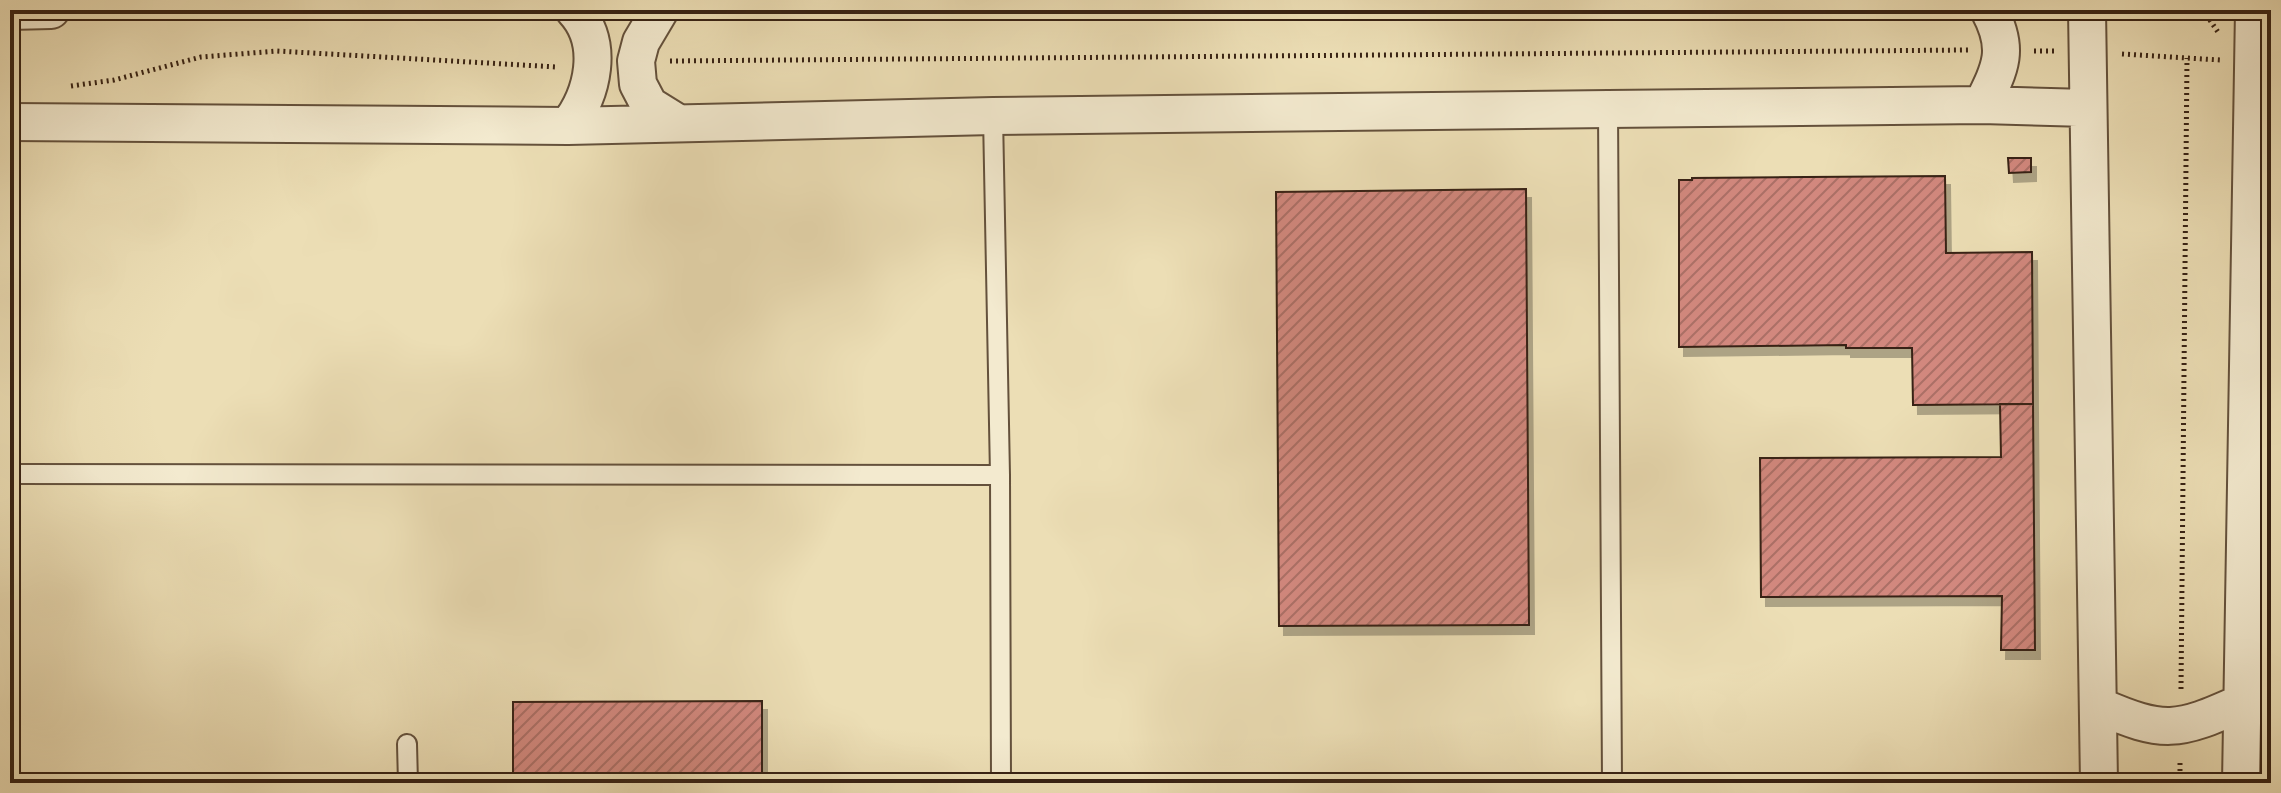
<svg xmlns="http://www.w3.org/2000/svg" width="2281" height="793" font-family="'Gentium Book Plus',serif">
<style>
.building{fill:url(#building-hatch);stroke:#372214;stroke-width:2;filter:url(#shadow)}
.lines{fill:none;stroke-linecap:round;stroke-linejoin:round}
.service-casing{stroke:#64513c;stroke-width:22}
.minor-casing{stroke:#64513c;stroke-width:40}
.path{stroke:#372214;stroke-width:5;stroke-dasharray:2 4;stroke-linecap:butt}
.service{stroke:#f3eacf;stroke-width:18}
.minor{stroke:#f3eacf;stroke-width:36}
</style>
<defs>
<pattern id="building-hatch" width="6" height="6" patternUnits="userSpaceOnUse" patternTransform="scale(2)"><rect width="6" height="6" fill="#d2887e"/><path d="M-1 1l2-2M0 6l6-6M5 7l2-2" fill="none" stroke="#ab6f66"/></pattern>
<filter id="shadow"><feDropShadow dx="5" dy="9" stdDeviation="0" flood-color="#0004"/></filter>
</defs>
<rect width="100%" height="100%" fill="#ecdeb5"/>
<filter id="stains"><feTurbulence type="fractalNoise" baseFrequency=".0025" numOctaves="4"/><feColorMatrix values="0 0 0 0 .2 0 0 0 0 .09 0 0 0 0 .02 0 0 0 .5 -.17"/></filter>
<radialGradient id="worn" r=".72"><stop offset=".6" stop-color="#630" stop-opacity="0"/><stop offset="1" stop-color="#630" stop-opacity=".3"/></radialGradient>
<path class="building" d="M2008,158H2031V172L2009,173Z
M1945,176L1946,253L2032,252L2033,404L1913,405L1912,348H1846V345L1679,347V180H1692V178Z
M1526,189L1529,625L1279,626L1276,192Z
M1526,189L1529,625L1279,626L1276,192Z
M2000,404H2033L2035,650H2001L2002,596L1761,597L1760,458L2001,457Z
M762,701V783H513V702Z"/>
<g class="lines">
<defs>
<path id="service" d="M1608,109L1612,783
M993,116L1000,475L1001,783
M10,474L1000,475
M407,744L408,783"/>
<path id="minor" d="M660,10L641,42L636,61L638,84L649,105L678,123
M2087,10L2099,783
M10,11L51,10
M1982,105C2001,67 2010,49 1989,10
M10,122L568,126L993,116L1608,109L1982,105L2087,108
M568,126C593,94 605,43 574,10
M2099,706C2164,734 2177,732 2241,703
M2241,783L2254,10"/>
</defs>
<use href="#service" class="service-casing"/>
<use href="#minor" class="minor-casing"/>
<path class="path" d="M2203,10L2218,32
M2034,51H2056
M2122,54L2220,60
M670,61L1968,50
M71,86L114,80L201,57L277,51L557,67
M2181,689L2187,58
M2180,783V759"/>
<use href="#service" class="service"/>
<use href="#minor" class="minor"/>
</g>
<rect width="2281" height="793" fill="none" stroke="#ecdeb5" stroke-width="40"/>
<rect x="12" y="12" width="2257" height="769" fill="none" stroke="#372214" stroke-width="4"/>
<rect x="20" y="20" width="2241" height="753" fill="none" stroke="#372214" stroke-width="2"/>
<rect width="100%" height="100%" filter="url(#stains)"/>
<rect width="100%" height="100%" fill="url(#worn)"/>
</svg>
